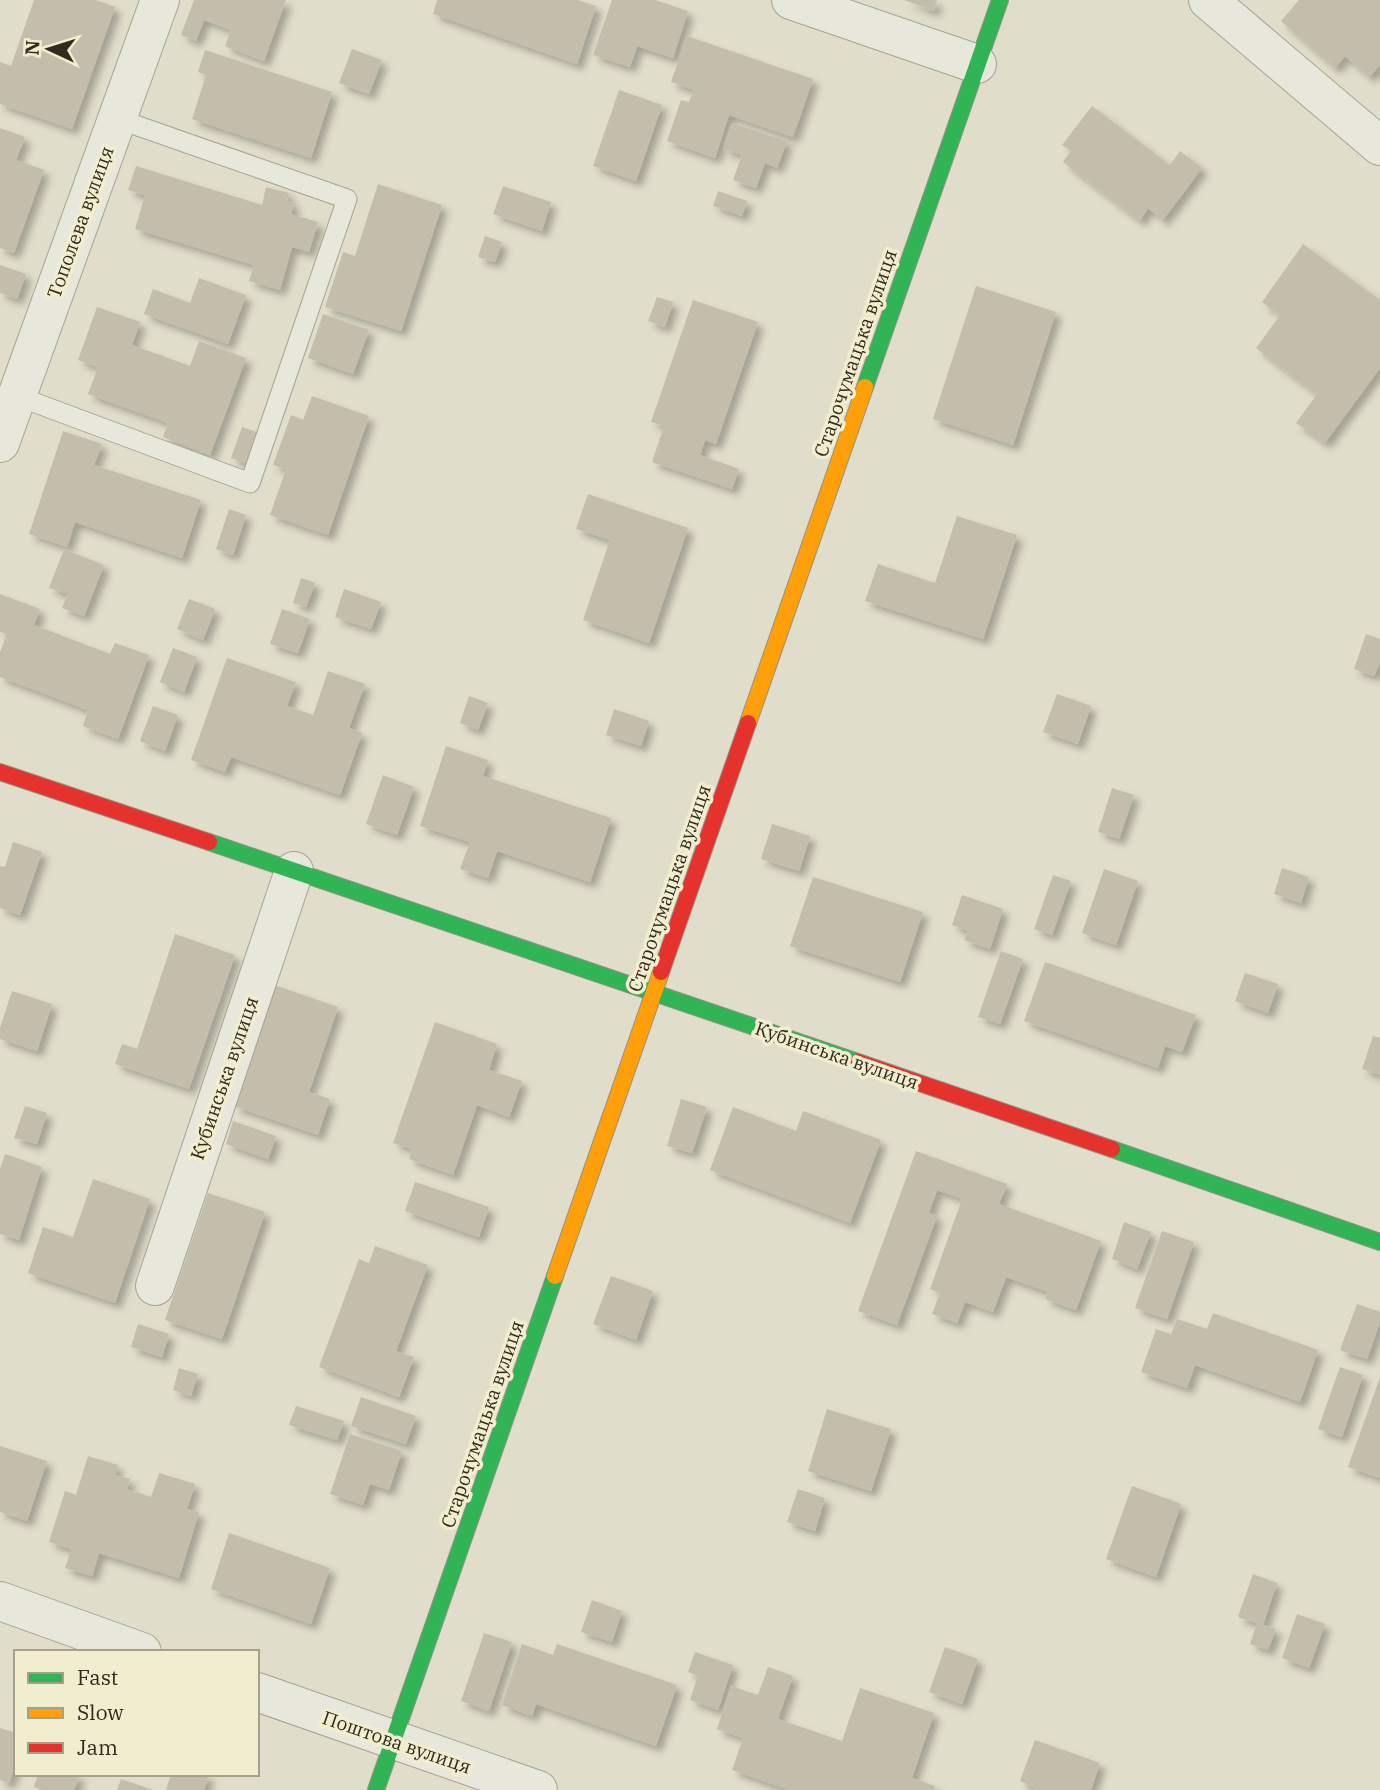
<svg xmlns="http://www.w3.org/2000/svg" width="1380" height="1790" font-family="'IBM Plex Serif',serif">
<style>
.building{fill:#c3bdab;filter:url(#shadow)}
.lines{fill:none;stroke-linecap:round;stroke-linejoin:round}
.lane-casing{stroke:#a5a294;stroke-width:21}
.street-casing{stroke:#a5a294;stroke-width:40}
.fast-casing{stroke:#949183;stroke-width:18}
.slow-casing{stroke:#949183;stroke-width:18}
.jam-casing{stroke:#949183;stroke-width:18}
.lane{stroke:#e8e7db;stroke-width:19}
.street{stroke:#e8e7db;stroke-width:38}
.fast{stroke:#30b455;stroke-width:16}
.slow{stroke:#ff9f0a;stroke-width:16}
.jam{stroke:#e5322d;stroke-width:16}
.labels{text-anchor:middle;stroke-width:7;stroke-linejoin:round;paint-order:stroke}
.street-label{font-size:19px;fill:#322b1d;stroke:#f1eecf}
</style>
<defs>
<filter id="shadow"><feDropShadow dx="6" dy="6" stdDeviation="3.5" flood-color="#0004"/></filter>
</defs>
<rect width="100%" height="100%" fill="#e0deca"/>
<path class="building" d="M34,0H96L115,7L72,129L0,104V62L11,66Z
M194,0H286L264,61L225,46L231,30L204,20L196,41L181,35Z
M437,0H578L596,6L577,64L433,14Z
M612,0H655L688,11L673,58L637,46L630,67L593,55Z
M904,0H937L934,11Z
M1299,0H1380V65L1369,77L1345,56L1335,68L1281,21Z
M687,36L813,79L793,137L729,115L715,158L667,141L681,100L689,102L694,90L671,82Z
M352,49L382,60L369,94L339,83Z
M205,50L332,92L311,158L192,119L206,75L198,72Z
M619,90L662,105L636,181L593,166Z
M1092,106L1170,165L1180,151L1202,168L1163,220L1148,208L1140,221L1063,162L1071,151L1062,145Z
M732,123L787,141L777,168L765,163L756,188L733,180L742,155L723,149Z
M0,128L25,137L16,160L44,170L14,253L0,248Z
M136,166L262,205L266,187L289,193L287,201L294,203L291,214L318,222L309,252L292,247L280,290L249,281L254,265L135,229L145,195L128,190Z
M378,184L442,205L401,331L325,307L343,252L355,256Z
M503,186L551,202L542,231L493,214Z
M718,191L747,201L742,216L713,206Z
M485,236L502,242L495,262L478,257Z
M1303,244L1380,300V368L1325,443L1296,423L1317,394L1256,348L1280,315L1262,302Z
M0,265L26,274L17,299L0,293Z
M199,278L246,295L228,344L144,314L153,289L190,303Z
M976,286L1056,312L1013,445L933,419Z
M657,297L673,302L665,327L648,321Z
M693,300L758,322L716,444L705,440L700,455L739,469L732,489L652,462L664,426L651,422Z
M97,307L140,322L132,345L190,366L199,341L246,358L210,455L163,437L168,423L88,394L98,367L78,360Z
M323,314L369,330L353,374L308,358Z
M312,396L369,416L328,535L270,515L286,469L273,465L291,415L303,420Z
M242,427L262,434L251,465L231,458Z
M63,431L102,444L94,465L201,500L182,558L75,522L67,547L29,534Z
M588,494L688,528L649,643L583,620L610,540L576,529Z
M229,509L246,515L233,555L216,549Z
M957,516L1017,535L983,639L865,601L878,564L935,583Z
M64,549L104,565L84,616L62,608L68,594L49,588Z
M301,578L315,583L306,607L293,603Z
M344,589L381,602L371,629L335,617Z
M0,594L40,609L34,625L110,654L115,643L149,655L118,739L83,726L88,710L0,677V652L7,634L0,632Z
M189,599L215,609L203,640L177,629Z
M282,609L310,619L298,653L270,644Z
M1366,634L1380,639V662L1374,676L1354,669Z
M173,648L197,657L184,692L160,682Z
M227,658L296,682L287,706L313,715L328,671L365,684L349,728L362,733L340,795L231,757L225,772L191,760Z
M1057,694L1091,706L1078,744L1043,732Z
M469,696L488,703L478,730L460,723Z
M153,706L178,715L165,751L140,741Z
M614,709L649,721L641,746L606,735Z
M446,746L488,760L483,776L611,818L590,882L497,851L488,878L460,869L470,842L420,826Z
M383,775L414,787L397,835L366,824Z
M1112,788L1134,795L1119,839L1098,832Z
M772,824L810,836L799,871L761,859Z
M13,842L42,852L20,915L0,908V866L5,867Z
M1282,868L1309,877L1301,903L1274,894Z
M1104,869L1138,881L1116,945L1082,933Z
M1053,875L1071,881L1052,935L1034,929Z
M813,877L923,912L900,982L790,946Z
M962,895L1003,909L990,949L964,940L968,931L952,925Z
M175,934L235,955L189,1089L115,1064L122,1044L137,1049Z
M1001,951L1023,959L1000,1024L978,1017Z
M1045,962L1196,1015L1182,1052L1165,1046L1158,1068L1024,1021Z
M1245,973L1278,984L1268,1013L1235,1001Z
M274,985L338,1007L309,1092L330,1099L318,1135L234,1106Z
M12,991L52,1004L37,1051L0,1039V1028Z
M435,1022L497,1044L489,1070L522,1081L509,1117L477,1105L453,1175L409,1159L412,1149L393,1143Z
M1373,1036L1380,1038V1075L1362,1069Z
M681,1099L707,1107L692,1153L667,1146Z
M25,1106L47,1113L37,1144L14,1138Z
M733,1107L796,1131L803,1111L881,1140L850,1223L710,1170Z
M233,1121L276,1136L268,1159L226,1144Z
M916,1151L1007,1184L999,1204L1101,1241L1076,1310L1045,1299L1048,1292L1006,1277L993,1312L965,1302L957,1323L932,1314L940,1293L930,1289L962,1199L937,1190L929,1213L937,1216L897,1325L858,1311Z
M5,1154L42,1167L19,1240L0,1234V1169Z
M93,1179L150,1199L115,1303L28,1273L43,1227L73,1237Z
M415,1182L489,1207L479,1237L405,1211Z
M208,1193L265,1212L222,1339L165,1320Z
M1124,1222L1151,1232L1137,1269L1112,1259Z
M1162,1231L1194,1242L1167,1319L1135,1308Z
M375,1246L428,1265L396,1351L414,1357L399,1397L319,1367L359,1259L369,1263Z
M611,1276L653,1291L636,1340L593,1324Z
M1357,1304L1380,1312V1322L1367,1359L1340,1350Z
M1213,1313L1318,1350L1300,1402L1195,1365L1187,1388L1141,1372L1156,1329L1171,1334L1177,1319L1207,1329Z
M138,1324L169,1334L162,1357L131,1347Z
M1340,1367L1363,1375L1342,1437L1318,1429Z
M179,1368L198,1374L191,1396L173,1390Z
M1380,1377V1478L1348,1467Z
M361,1397L416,1416L406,1444L351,1426Z
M296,1406L344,1421L337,1440L289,1425Z
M827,1409L891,1429L871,1491L808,1471Z
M350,1434L402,1451L389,1490L370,1484L363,1505L330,1494Z
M0,1446L47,1461L27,1521L0,1512Z
M88,1456L118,1465L115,1475L130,1479L127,1489L151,1497L159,1473L195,1484L187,1509L199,1512L179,1578L99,1553L92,1576L65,1568L71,1549L49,1542L65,1491L76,1495Z
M1132,1486L1181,1504L1156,1577L1106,1559Z
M798,1489L825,1498L815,1531L787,1522Z
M229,1533L330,1568L311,1624L211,1589Z
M1253,1574L1277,1583L1263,1625L1276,1629L1268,1650L1250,1644L1257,1623L1238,1617Z
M592,1600L622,1611L612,1642L581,1632Z
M1297,1614L1325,1624L1309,1668L1282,1658Z
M484,1633L512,1642L489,1711L461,1701Z
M522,1644L553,1655L557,1644L677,1685L656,1746L536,1704L532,1716L502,1705Z
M945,1647L978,1659L962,1704L929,1692Z
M695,1652L733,1665L718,1710L690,1700L698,1676L688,1672Z
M768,1667L793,1676L778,1719L842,1741L860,1688L934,1713L912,1778L935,1786L934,1790H790L732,1770L743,1738L717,1729L731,1686L758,1695Z
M0,1728L16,1733V1764L9,1783L0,1780Z
M1035,1740L1100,1763L1091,1790H1040L1020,1781Z
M38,1774H80L74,1790H44L34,1787Z
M171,1774H209L204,1790H166Z
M121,1779L153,1790H117Z"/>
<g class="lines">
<defs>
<path id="lane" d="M17,396L250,483L347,199L118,119"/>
<path id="street" d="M791,0L977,64
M1208,0L1380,146
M0,443L160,0
M155,1286L294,871
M0,1601L142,1652
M257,1692L538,1790"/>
<path id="fast" d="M865,387L1000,0
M209,842L858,1062
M1112,1149L1380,1242
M376,1790L555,1276"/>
<path id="slow" d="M748,723L865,387
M555,1276L661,972"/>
<path id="jam" d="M0,772L209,842
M661,972L748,723
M858,1062L1112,1149"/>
</defs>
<use href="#lane" class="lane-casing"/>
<use href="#street" class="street-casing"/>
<use href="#fast" class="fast-casing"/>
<use href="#slow" class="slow-casing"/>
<use href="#jam" class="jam-casing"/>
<use href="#lane" class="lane"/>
<use href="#street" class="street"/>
<use href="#fast" class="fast"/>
<use href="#slow" class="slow"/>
<use href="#jam" class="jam"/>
</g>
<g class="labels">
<g class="street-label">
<text transform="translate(80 222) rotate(-70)" y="7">Тополева вулиця</text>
<text transform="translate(855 353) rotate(-71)" y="7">Старочумацька вулиця</text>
<text transform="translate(669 888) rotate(-71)" y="7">Старочумацька вулиця</text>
<text transform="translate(837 1055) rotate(19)" y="7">Кубинська вулиця</text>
<text transform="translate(224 1078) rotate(-71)" y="7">Кубинська вулиця</text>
<text transform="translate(482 1424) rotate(-71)" y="7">Старочумацька вулиця</text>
<text transform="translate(397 1742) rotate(19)" y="7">Поштова вулиця</text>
</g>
</g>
<rect x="14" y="1650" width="245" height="126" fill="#f1eecf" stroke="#a5a088" stroke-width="2"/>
<rect x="28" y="1673" width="35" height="10" fill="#30b455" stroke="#a5a088" stroke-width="2"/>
<text x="77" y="1685" font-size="21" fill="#322b1d">Fast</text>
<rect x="28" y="1708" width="35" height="10" fill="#ff9f0a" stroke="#a5a088" stroke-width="2"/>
<text x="77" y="1720" font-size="21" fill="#322b1d">Slow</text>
<rect x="28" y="1743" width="35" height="10" fill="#e5322d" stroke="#a5a088" stroke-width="2"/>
<text x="77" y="1755" font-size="21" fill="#322b1d">Jam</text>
<g transform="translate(49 49) rotate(274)" stroke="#f1eecf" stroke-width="5" paint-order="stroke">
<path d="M0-5L12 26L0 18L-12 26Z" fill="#322b1d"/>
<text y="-10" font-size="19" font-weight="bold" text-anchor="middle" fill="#322b1d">N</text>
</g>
</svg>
